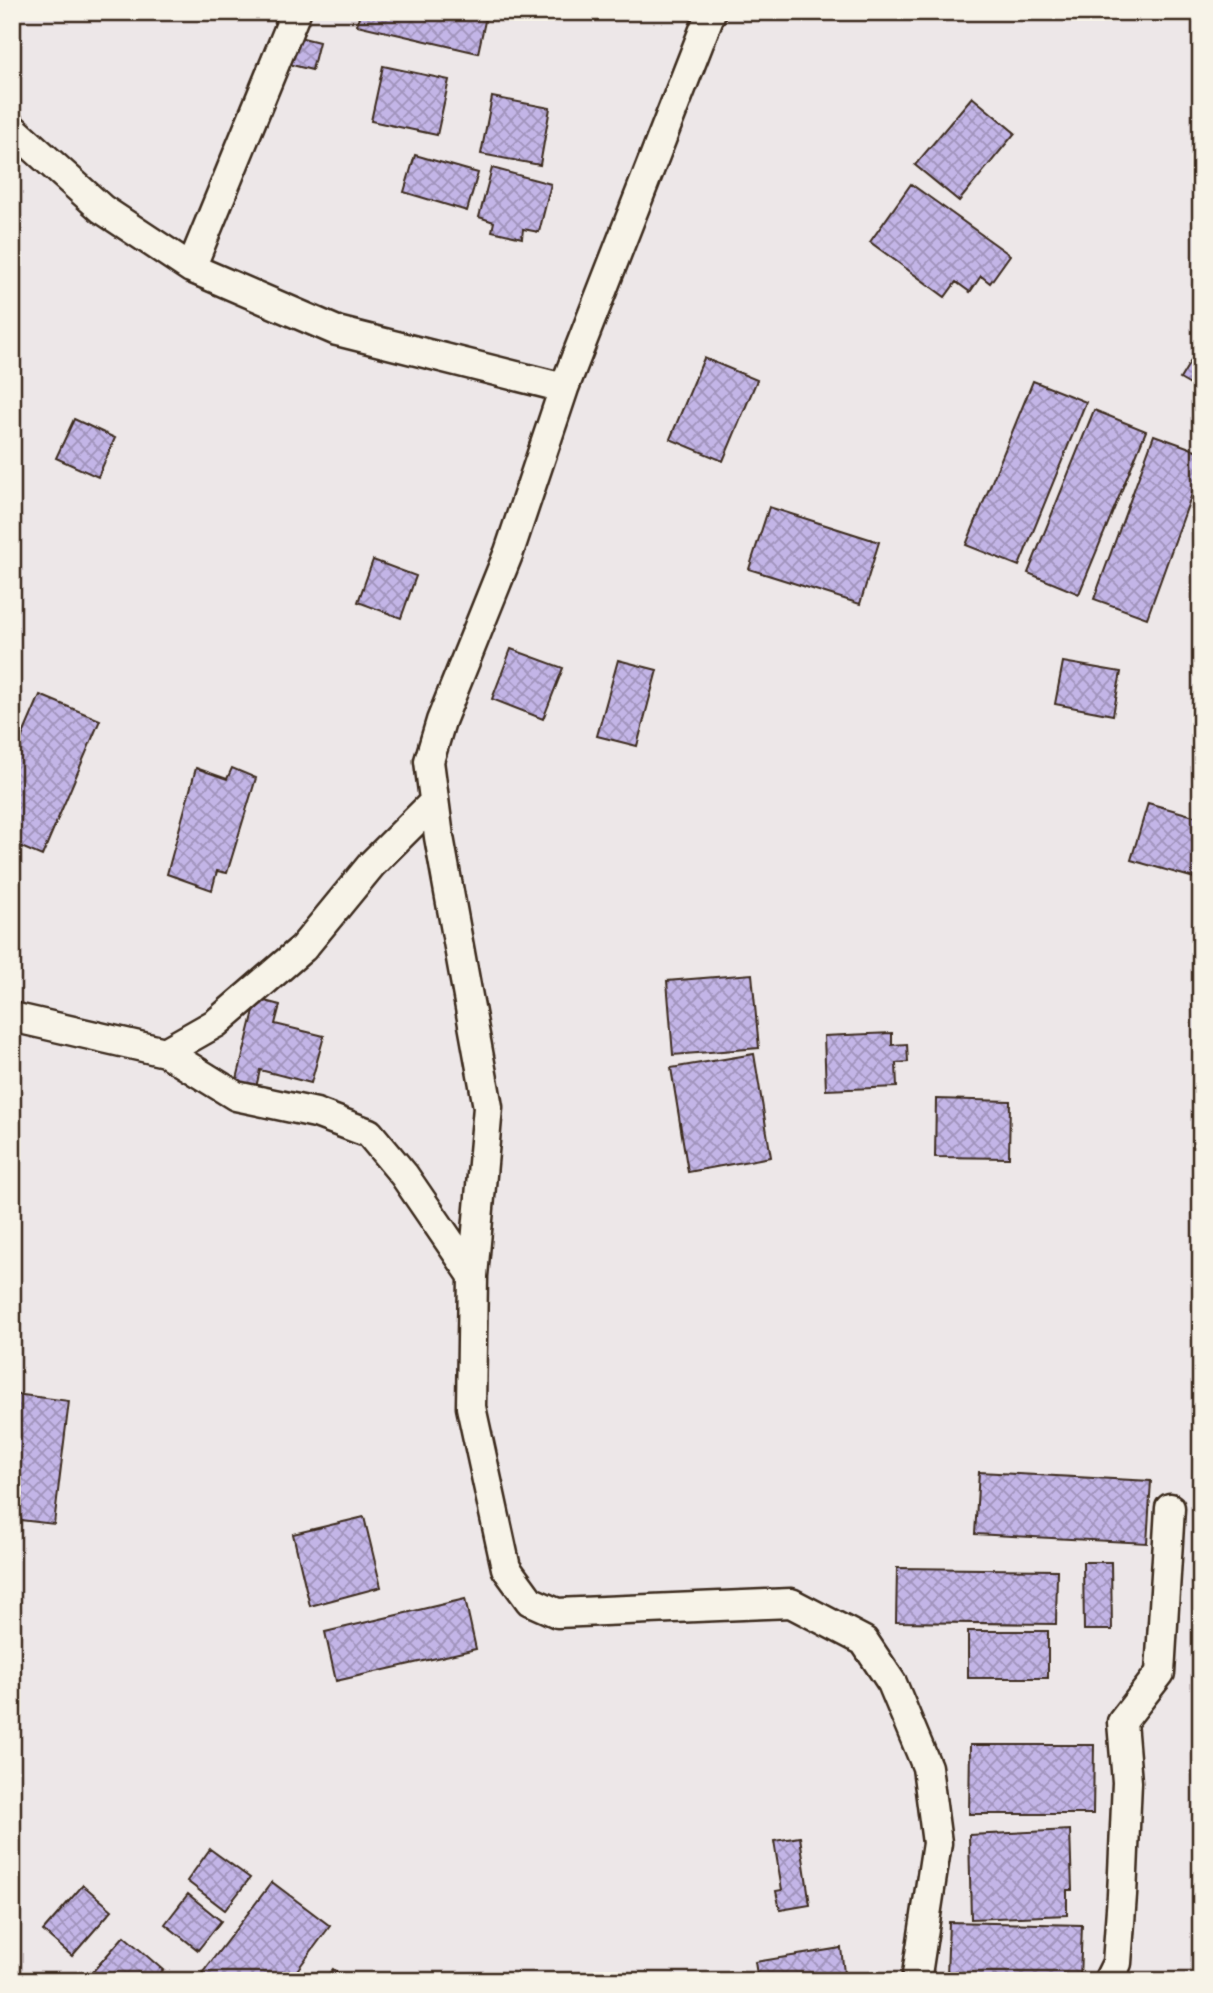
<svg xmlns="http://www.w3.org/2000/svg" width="1213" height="1993" font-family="'Shantell Sans',sans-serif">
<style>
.building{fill:url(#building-cross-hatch);stroke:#3b2a1e;stroke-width:2}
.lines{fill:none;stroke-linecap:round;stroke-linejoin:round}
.minor-casing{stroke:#3b2a1e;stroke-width:33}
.minor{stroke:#f7f3e8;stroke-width:28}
</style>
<defs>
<pattern id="building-cross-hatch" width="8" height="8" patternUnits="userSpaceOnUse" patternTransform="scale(1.75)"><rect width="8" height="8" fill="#c3b5e7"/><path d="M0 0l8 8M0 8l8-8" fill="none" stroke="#a093bb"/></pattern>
</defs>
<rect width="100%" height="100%" fill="#ede7e8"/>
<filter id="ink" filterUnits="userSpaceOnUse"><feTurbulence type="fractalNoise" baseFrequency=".0143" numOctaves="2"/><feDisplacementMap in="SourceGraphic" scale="14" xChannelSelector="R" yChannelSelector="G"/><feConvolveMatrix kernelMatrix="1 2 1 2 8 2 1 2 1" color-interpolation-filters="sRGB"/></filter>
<g filter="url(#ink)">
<path class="building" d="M360,12H487L478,53L357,25Z
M295,36L319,42L312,70L288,64Z
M383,66L449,80L437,135L371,121Z
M492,97L550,108L540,165L481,154Z
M972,97L1015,133L959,201L915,165Z
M415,155L478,173L467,211L404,192Z
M492,168L551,184L539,232L523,229L522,238L492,231L494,222L479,217Z
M911,184L1010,255L990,283L981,276L970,292L956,282L945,297L870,242Z
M1201,344V391L1180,379Z
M704,358L757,380L723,461L670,439Z
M1033,381L1086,402L1019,566L966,545Z
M1094,410L1146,431L1079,594L1028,573Z
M74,419L115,438L98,477L56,458Z
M1154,435L1201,452V469L1147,618L1094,599Z
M769,507L879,542L860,604L749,569Z
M373,560L416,576L401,618L358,602Z
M511,649L563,668L543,719L492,699Z
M618,660L657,670L637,746L597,736Z
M1063,662L1121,672L1113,715L1055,704Z
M40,695L100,720L42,856L12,843V760Z
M196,768L227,779L232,768L256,778L227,873L217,871L212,890L167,874Z
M1148,803L1201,818V880L1131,860Z
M752,974L759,1048L673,1055L667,981Z
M257,999L280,1005L275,1024L324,1036L311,1083L260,1070L255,1092L235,1087Z
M892,1033V1045L907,1044L908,1062L896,1063L897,1087L826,1090L824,1036Z
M754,1054L771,1157L688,1172L671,1068Z
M936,1099L1010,1101L1009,1158L935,1157Z
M15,1394L69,1401L54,1524L12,1519V1414Z
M979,1472L1151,1481L1147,1543L975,1534Z
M364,1517L381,1587L310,1606L293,1534Z
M1083,1562H1111L1112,1630H1084Z
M897,1568L1057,1570L1056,1624L896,1622Z
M465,1599L476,1649L336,1681L325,1632Z
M968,1631H1048V1678H968Z
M970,1745H1094L1093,1814H969Z
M1070,1830L1072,1890H1067V1915L971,1919L969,1835Z
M800,1837L810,1905L780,1910L776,1891L782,1890L774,1841Z
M210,1849L250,1878L225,1910L187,1881Z
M272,1882L330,1926L289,1981H206L200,1976Z
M83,1885L112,1910L72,1956L43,1931Z
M188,1894L221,1921L198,1950L165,1924Z
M949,1922L1082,1925L1080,1980L947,1976Z
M124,1936L163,1970L154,1981H89L87,1978Z
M841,1948L845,1981H758L755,1962Z
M333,1969L348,1981H323Z"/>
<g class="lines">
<defs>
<path id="minor" d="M711,12L564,388L509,552L441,721L429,761L439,837L488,1107L473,1276L471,1407L506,1568L530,1601L557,1613L791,1603L864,1641L892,1683L927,1767L937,1843L916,1981
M12,128L102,209L191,268L337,331L564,388
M191,268L296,12
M12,1017L165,1052L236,1096L316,1113L369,1133L404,1175L473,1276
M165,1052L216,1023L303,948L372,864L434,802
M1108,1981L1117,1963L1122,1895L1127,1782L1122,1722L1160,1673L1170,1508"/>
</defs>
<use href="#minor" class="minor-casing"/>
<use href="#minor" class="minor"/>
</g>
</g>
<rect width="1213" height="1993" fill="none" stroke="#f7f3e8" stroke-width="42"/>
<rect x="21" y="21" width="1171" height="1951" fill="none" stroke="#3b2a1e" stroke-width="2.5" filter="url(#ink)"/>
</svg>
